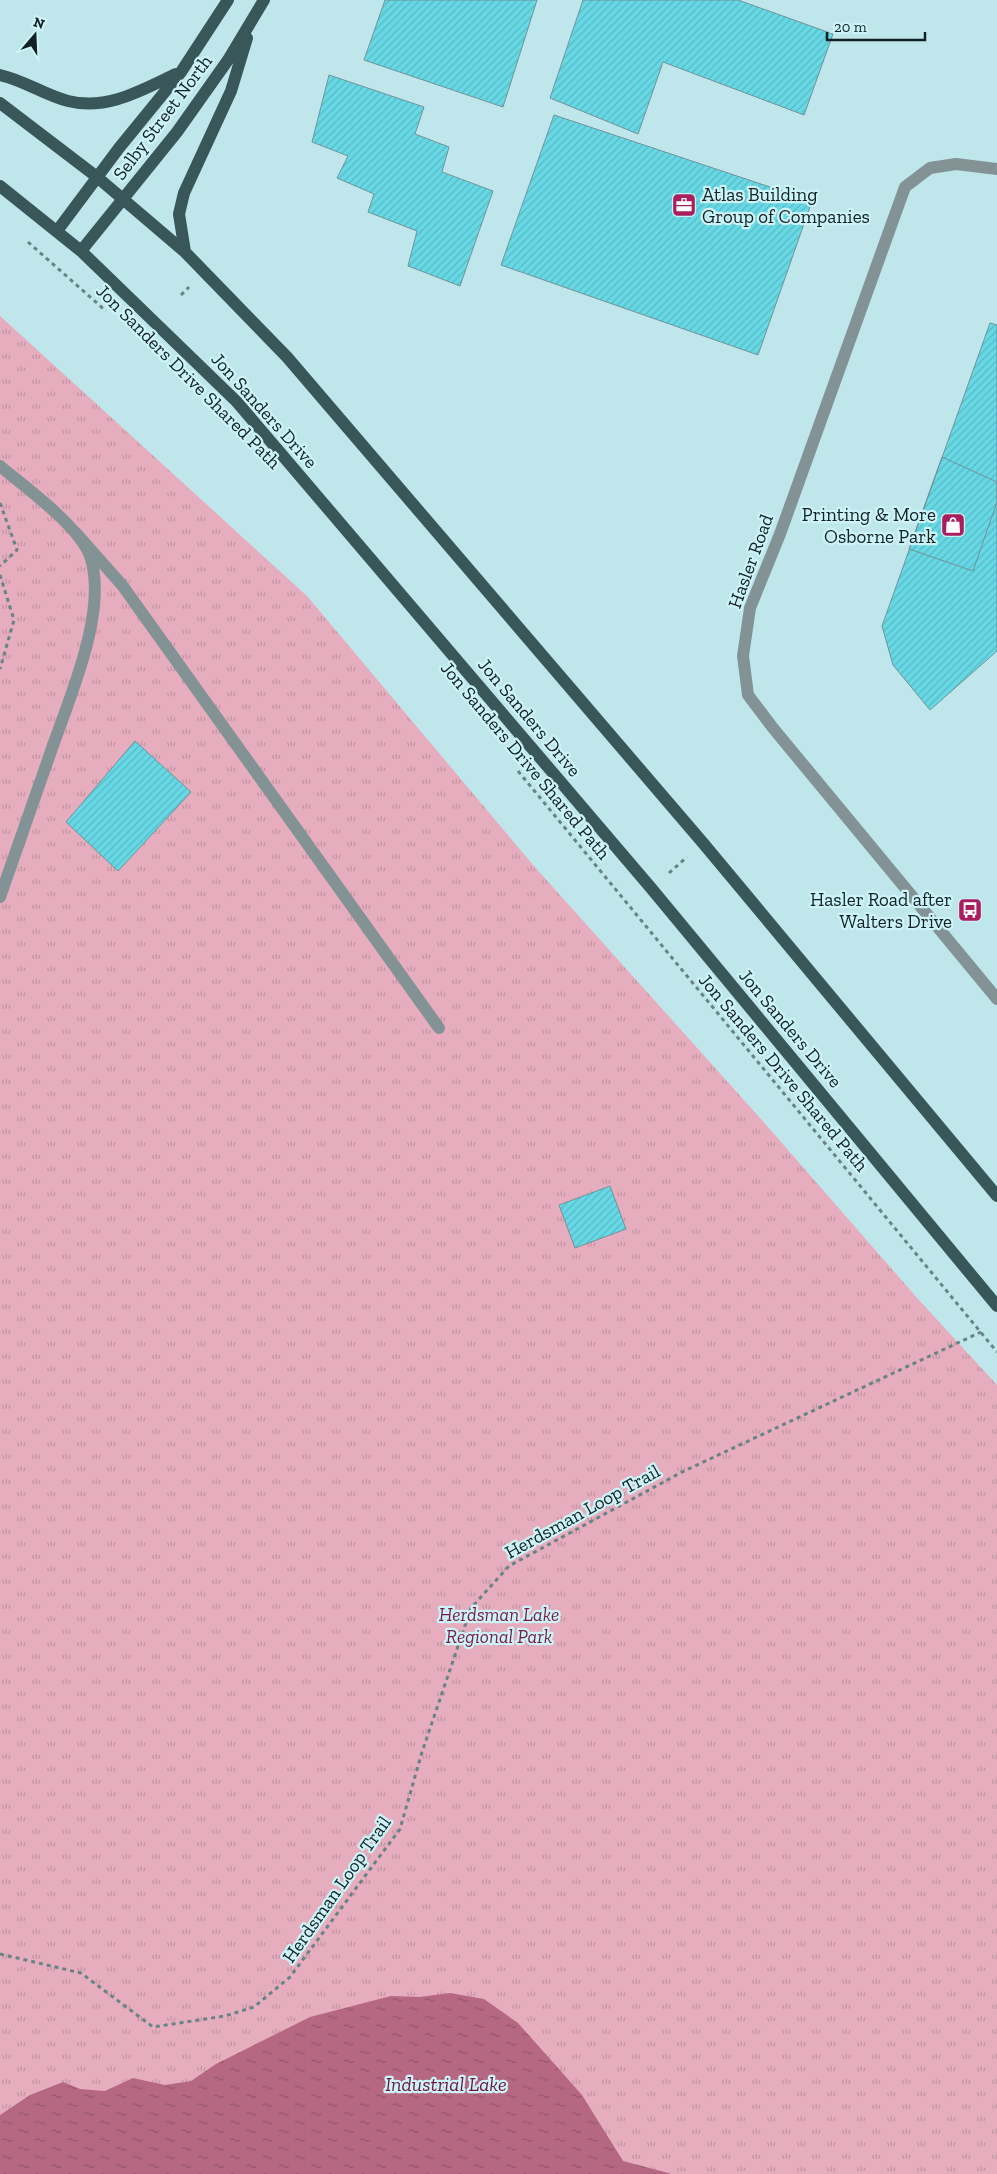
<svg xmlns="http://www.w3.org/2000/svg" width="997" height="2174" font-family="'Zilla Slab',serif">
<style>
.park{fill:url(#park-tufts)}
.water{fill:url(#water-ripples)}
.building{fill:url(#building-hatch);stroke:#6f9498}
.lines{fill:none;stroke-linecap:round;stroke-linejoin:round}
.path{stroke:#688387;stroke-width:3;stroke-dasharray:4 4;stroke-linecap:butt}
.minor{stroke:#839395;stroke-width:12}
.major{stroke:#395659;stroke-width:12}
.labels{text-anchor:middle;stroke-width:4.5;stroke-linejoin:round;paint-order:stroke}
.street-label{font-size:19px;fill:#122123;stroke:#ccf4f8}
.poi-label{font-size:19px;fill:#122123;stroke:#ccf4f8;text-anchor:end}
.park-label{font-size:19px;font-style:italic;fill:#7a1b45;stroke:#ccf4f8}
.water-label{font-size:20px;font-style:italic;fill:#72113e;stroke:#ccf4f8}
</style>
<defs>
<pattern id="park-tufts" width="24" height="20" patternUnits="userSpaceOnUse" patternTransform="scale(1.25)"><rect width="24" height="20" fill="#e5adbe"/><path d="M3 7l-1-3M5 7V3M7 7l1-3M15 17l-1-3M17 17v-4M19 17l1-3" fill="none" stroke="#c395a3"/></pattern>
<pattern id="water-ripples" width="26" height="14" patternUnits="userSpaceOnUse" patternTransform="scale(1.25)"><rect width="26" height="14" fill="#b66883"/><path d="M2 4q2-2 4 0t4 0M15 11q2-2 4 0t4 0" fill="none" stroke="#93556b"/></pattern>
<pattern id="building-hatch" width="6" height="6" patternUnits="userSpaceOnUse" patternTransform="scale(1.25)"><rect width="6" height="6" fill="#67d8e5"/><path d="M-1 1l2-2M0 6l6-6M5 7l2-2" fill="none" stroke="#58b9c4"/></pattern>
</defs>
<rect width="100%" height="100%" fill="#bfe6eb"/>
<path class="park" d="M0,316L307,596L533,865L760,1118L918,1299L997,1385V2174H0Z"/>
<path class="water" d="M450,1993L484,1999L518,2023L582,2095L623,2161L672,2174H0V2115L30,2095L63,2082L80,2089L105,2091L133,2078L165,2085L191,2081L216,2064L310,2017L391,1996L419,1997Z"/>
<path class="building" d="M385,0H537L503,107L364,60Z
M583,0H738L833,34L804,115L663,62L638,134L550,98Z
M329,75L424,107L415,134L449,147L442,172L493,191L460,286L408,266L417,231L368,212L374,194L337,178L348,156L312,142Z
M554,115L812,201L758,355L501,265Z
M990,323L997,325V651L930,710L893,665L882,626Z
M942,457L997,482V502L973,571L909,549Z
M135,741L191,792L118,871L66,822Z
M610,1186L626,1229L575,1248L559,1205Z"/>
<g class="lines">
<path class="path" d="M28,242L106,311
M181,295L189,287
M0,503L17,550L0,566
M0,575L14,620L0,669
M518,771L997,1352
M669,873L687,857
M0,1954L81,1973L153,2027L225,2016L254,2007L290,1977L400,1829L422,1752L471,1608L509,1566L682,1472L981,1332"/>
<path class="minor" d="M997,169L956,164L930,168L905,187L780,534L750,608L743,656L748,695L773,728L997,999
M0,466C25,487 79,526 90,556C109,611 68,701 50,754C33,802 17,849 0,897
M75,532L122,585L439,1028"/>
<path class="major" d="M0,75C24,80 44,95 68,101C107,111 142,90 176,74
M0,103L97,177L185,252L287,357L703,843L997,1196
M0,186L81,251L237,402L651,888L997,1306
M57,231L119,148L181,72L228,0
M81,251L177,132L228,60L264,0
M185,252L179,214L184,193L231,91L247,38"/>
</g>
<defs>
<symbol id="office-square" viewBox="-11 -11 22 22"><rect x="-9" y="-9" width="18" height="18" rx="4" fill="#aa1e5f" stroke="#ccf4f8"/><path d="M-6-3h4V-5.5h4V-3h4V5H-6ZM-1-4.5V-3h2v-1.5ZM-6 0V1H6V0Z" fill="#fff"/></symbol>
<symbol id="shop-square" viewBox="-11 -11 22 22"><rect x="-9" y="-9" width="18" height="18" rx="4" fill="#aa1e5f" stroke="#ccf4f8"/><path d="M-5-2.5h2.3a2.7 3.5 0 0 1 5.4 0H5L5.5 6h-11ZM-1.5-2.5h3a1.5 2.3 0 0 0-3 0Z" fill="#fff"/></symbol>
<symbol id="bus-square" viewBox="-11 -11 22 22"><rect x="-9" y="-9" width="18" height="18" rx="4" fill="#aa1e5f" stroke="#ccf4f8"/><path d="M-5-6H5V4H4V6H2V4H-2V6H-4V4H-5ZM-3.5-4V0h7V-4ZM-3.5 1.2v1.5H-2V1.2ZM2 1.2v1.5H3.5V1.2Z" fill="#fff"/></symbol>
</defs>
<g fill-rule="evenodd">
<use href="#office-square" x="670" y="191" width="28" height="28"/>
<use href="#shop-square" x="939" y="511" width="28" height="28"/>
<use href="#bus-square" x="956" y="896" width="28" height="28"/>
</g>
<g class="labels">
<g class="street-label">
<text transform="translate(162 117) rotate(-53)" y="7">Selby Street North</text>
<text transform="translate(189 376) rotate(45)" y="7">Jon Sanders Drive Shared Path</text>
<text transform="translate(265 410) rotate(48)" y="7">Jon Sanders Drive</text>
<text transform="translate(750 561) rotate(-70)" y="7">Hasler Road</text>
<text transform="translate(530 717) rotate(50)" y="7">Jon Sanders Drive</text>
<text transform="translate(526 760) rotate(50)" y="7">Jon Sanders Drive Shared Path</text>
<text transform="translate(791 1028) rotate(50)" y="7">Jon Sanders Drive</text>
<text transform="translate(784 1072) rotate(50)" y="7">Jon Sanders Drive Shared Path</text>
<text transform="translate(582 1511) rotate(-29)" y="7">Herdsman Loop Trail</text>
<text transform="translate(336 1889) rotate(-55)" y="7">Herdsman Loop Trail</text>
</g>
<g class="poi-label">
<text x="702" y="201" text-anchor="start">Atlas Building<tspan x="702" dy="22">Group of Companies</tspan></text>
<text x="936" y="521">Printing &amp; More<tspan x="936" dy="22">Osborne Park</tspan></text>
<text x="952" y="906">Hasler Road after<tspan x="952" dy="22">Walters Drive</tspan></text>
</g>
<g class="park-label">
<text x="499" y="1621">Herdsman Lake<tspan x="499" dy="22">Regional Park</tspan></text>
</g>
<g class="water-label">
<text x="446" y="2091">Industrial Lake</text>
</g>
</g>
<g transform="translate(35 35) rotate(19)" stroke="#ccf4f8" stroke-width="4" paint-order="stroke">
<path d="M0-4L9 19L0 12L-9 19Z" fill="#122123"/>
<text y="-8" font-size="14" font-weight="bold" text-anchor="middle" fill="#122123">N</text>
</g>
<path d="M827 32v8h98v-8" fill="none" stroke="#122123" stroke-width="2.5"/>
<text x="834" y="32" font-size="15" fill="#122123" stroke="#ccf4f8" stroke-width="4" paint-order="stroke">20 m</text>
</svg>
